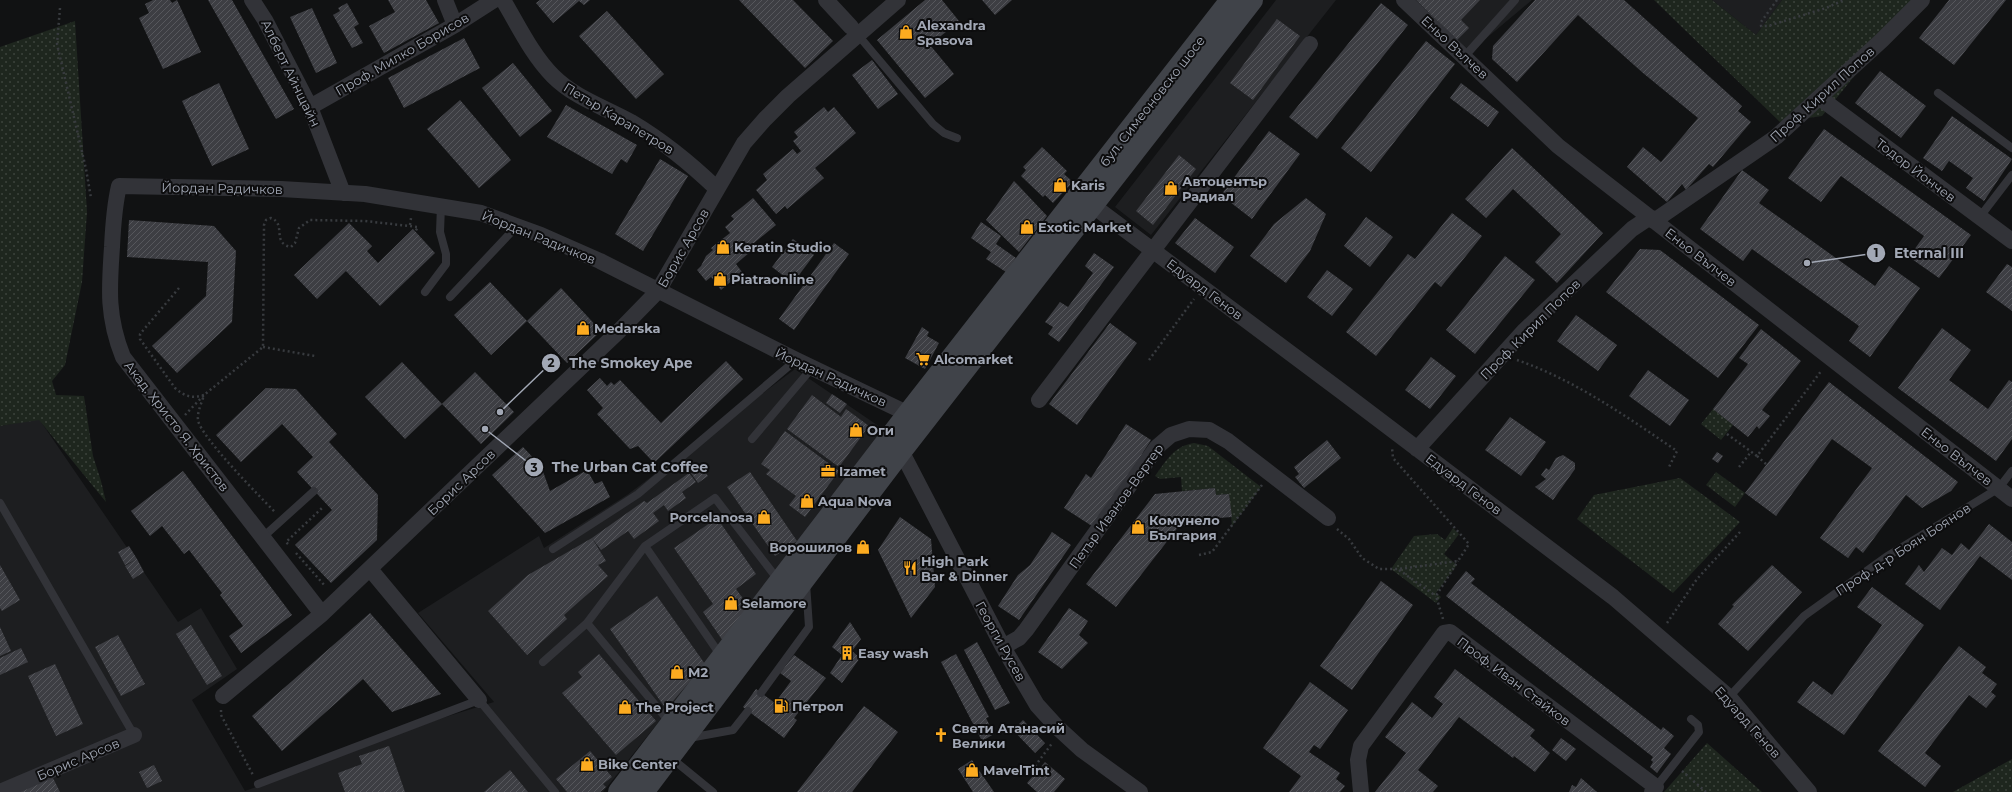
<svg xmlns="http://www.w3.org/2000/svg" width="2012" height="792" font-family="Montserrat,sans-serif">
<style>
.built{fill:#1d1e20}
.grass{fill:url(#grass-dots)}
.building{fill:url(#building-hatch)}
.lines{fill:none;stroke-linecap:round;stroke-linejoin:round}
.path{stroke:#383b3f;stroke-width:2.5;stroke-dasharray:2 3;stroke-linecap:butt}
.lane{stroke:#323338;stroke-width:8}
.street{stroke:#323338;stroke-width:16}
.secondary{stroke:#404349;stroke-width:22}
.labels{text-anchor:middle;stroke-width:4;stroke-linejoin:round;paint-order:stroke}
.poi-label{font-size:13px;font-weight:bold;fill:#a2a8b5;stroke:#0d0d0e;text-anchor:start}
.street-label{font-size:13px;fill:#a2a8b5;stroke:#0d0d0e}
.leader{fill:none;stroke:#a2a8b5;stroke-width:1.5}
.callout-dot{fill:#a2a8b5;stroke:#0d0d0e;stroke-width:1.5}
.mark-label{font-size:12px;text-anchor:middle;font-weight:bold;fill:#111}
.callout-label{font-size:14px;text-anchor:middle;font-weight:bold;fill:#a2a8b5;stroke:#0d0d0e;stroke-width:4;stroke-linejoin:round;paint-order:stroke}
</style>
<defs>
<pattern id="grass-dots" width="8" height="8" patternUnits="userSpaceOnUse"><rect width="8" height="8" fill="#1e261e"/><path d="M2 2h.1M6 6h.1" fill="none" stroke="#3c433c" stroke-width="1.8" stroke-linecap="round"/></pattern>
<pattern id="building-hatch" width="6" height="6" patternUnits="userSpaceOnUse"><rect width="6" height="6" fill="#3d3e43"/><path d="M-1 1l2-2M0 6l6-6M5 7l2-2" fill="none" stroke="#56575c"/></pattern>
</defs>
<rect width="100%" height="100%" fill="#111213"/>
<path class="built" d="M1276,0H1336L1151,235L1115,207Z
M1397,0H1532L1465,56Z
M1712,0H1782L1756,35Z
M795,369L883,429L765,588L603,792H0V426L39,419L178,622L201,608L237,669L192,700L245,791L439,719L494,702L418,613L539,536L544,548L627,495Z"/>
<path class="grass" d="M1654,0H1712L1756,35L1782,0H1916L1822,116L1780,122Z
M75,21L87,212L82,282L65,365L52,381L56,395L84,396L93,456L101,481L106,502L39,420L0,426V47Z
M1713,409L1733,425L1721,440L1701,424Z
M1194,443L1208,446L1261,487L1232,526L1229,494L1216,495L1215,488L1182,491L1181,477L1160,479L1155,476C1166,461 1174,446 1194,443Z
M1716,472L1745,493L1735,507L1706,485Z
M1680,478L1740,522L1673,593L1577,519L1594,495Z
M1453,528L1459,534L1444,554L1457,565L1436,593L1441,597L1436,603L1391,569L1414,536L1437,534L1445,540Z
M1707,743L1762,792H1664Z
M2012,759V792H1953Z"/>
<path class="building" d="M153,0H170L172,3L177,0L201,52L163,69L139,18L149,13L145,4Z
M208,0H232L294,109L276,119Z
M388,0H426L439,23L384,53L369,26L395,12Z
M540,0H590L584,5L579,1L553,23L536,3Z
M739,0H793L833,41L805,68Z
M925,0H942L959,21L930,45L954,74L925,98L877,40Z
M982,0H1012L995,15Z
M1416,0H1480L1461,20L1469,28L1457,40Z
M1535,0H1624L1742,106L1738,111L1751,122L1713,167L1709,164L1686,190L1682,184L1667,202L1627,167L1643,147L1661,162L1698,118L1643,73L1578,15L1517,82L1492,59L1493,46Z
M1949,0H2006L1954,65L1919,38Z
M347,3L359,24L354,27L363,43L352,48L333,15L340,11L338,8Z
M1381,3L1408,25L1317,139L1289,117Z
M312,8L337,63L316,73L290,17Z
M607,11L664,74L636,99L579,36Z
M1277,19L1300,36L1253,100L1230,83Z
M464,38L480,68L404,108L388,78Z
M1426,41L1455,64L1371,172L1341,148Z
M872,60L898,94L878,109L852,75Z
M513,63L552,111L520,137L482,88Z
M1880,71L1926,106L1901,138L1855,103Z
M219,83L249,149L212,166L182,101Z
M1461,83L1499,112L1488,127L1450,98Z
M460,100L511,160L479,188L427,129Z
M566,105L637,145L627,163L621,159L612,174L547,137Z
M824,107L828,112L834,107L856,133L815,168L824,178L787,209L785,206L776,214L756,190L767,180L763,174L793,149L797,154L801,151L793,141L798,137L794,132Z
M1952,116L2012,159L1984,201L1966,188L1973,178L1949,161L1942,171L1923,158Z
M1824,129L1971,235L1939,278L1909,257L1924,236L1841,176L1821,202L1788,178Z
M1269,131L1300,154L1252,219L1221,195Z
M1042,147L1067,171L1064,174L1073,182L1053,203L1045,195L1043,197L1021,176L1026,170L1023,167Z
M1512,148L1603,233L1557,283L1535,262L1561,234L1513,189L1486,218L1465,199Z
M1179,155L1196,169L1153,225L1136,211Z
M660,159L688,176L643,251L615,234Z
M1742,170L1769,190L1759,203L1875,286L1889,266L1920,288L1870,357L1849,341L1859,326L1752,249L1743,261L1700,229Z
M1014,181L1047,216L1019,252L986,220Z
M753,198L776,225L754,243L757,246L736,264L742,272L721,290L711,277L706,281L697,270L701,266L706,256L713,250L711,248L730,233L725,227L734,219L731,216Z
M1306,198L1326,214L1310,251L1286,283L1250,256L1274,224Z
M1452,213L1482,236L1441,287L1435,282L1376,356L1346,332L1408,254L1415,259Z
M1366,217L1393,237L1370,267L1344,246Z
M1195,218L1234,247L1215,273L1175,243Z
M129,220L214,226L236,251L232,322L177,373L152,346L206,296L208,262L127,257Z
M981,222L1001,236L996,244L1016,258L1006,272L986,259L991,252L971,238Z
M349,223L372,246L367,251L378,263L413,229L435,253L380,306L346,271L317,299L294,275Z
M793,239L814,255L793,283L772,267Z
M834,243L849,254L794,330L779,319Z
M1640,249L1660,250L1759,325L1718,378L1606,292Z
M1094,253L1114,267L1059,342L1048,334L1053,327L1045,322L1060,302L1068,307L1093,273L1085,266Z
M1505,256L1535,280L1475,354L1446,330Z
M2007,264L2012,267V311L1986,292Z
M1327,270L1353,289L1332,316L1307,297Z
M490,282L527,321L561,288L601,331L567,363L527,321L491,355L454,315Z
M1576,315L1617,345L1598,371L1557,341Z
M1110,323L1137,343L1077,425L1049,404Z
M922,327L929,332L927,336L939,343L925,369L905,358Z
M1942,328L1971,350L1949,380L1988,409L2009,380L2012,382V439L1996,461L1898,388Z
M1761,329L1801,361L1762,410L1770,416L1759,429L1757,426L1748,437L1713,409L1748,364L1739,358Z
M1431,357L1456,376L1430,409L1405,390Z
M726,361L743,379L654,463L638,446L630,449L597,414L603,408L587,390L600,378L607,386L611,382L614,385L620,380L661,423Z
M402,362L442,404L405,439L365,397Z
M1648,370L1689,400L1670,426L1629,396Z
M475,372L514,412L481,444L442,404Z
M1829,382L1958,482L1951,491L1922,508L1906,495L1863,553L1856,547L1848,558L1820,538L1872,468L1832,439L1776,516L1745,493Z
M266,388L296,389L337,434L329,442L378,495L377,540L331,583L295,545L332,510L297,472L313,457L282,424L241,462L216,435Z
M832,394L847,404L840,413L826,403Z
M812,395L841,417L846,409L869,426L839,467L787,429Z
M1510,417L1546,442L1521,476L1485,450Z
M1126,424L1151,440L1095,528L1064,508L1086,474L1091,478Z
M785,431L839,471L805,517L789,505L796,496L766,474L770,470L761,464Z
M1327,440L1341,458L1304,488L1295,477L1299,474L1294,467Z
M523,447L541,466L550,491L587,470L595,484L602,481L610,497L545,533L492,475Z
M1717,452L1723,456L1718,463L1712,459Z
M1563,455L1575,463V469L1553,500L1535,487L1546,479L1541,475L1546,468L1549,470L1556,458Z
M701,466L708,476L698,483L691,473Z
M183,471L292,615L241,653L229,636L243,626L220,595L222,593L189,550L184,554L162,526L150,536L131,511Z
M750,472L797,541L775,556L727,487Z
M689,473L696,482L682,492L686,498L668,511L664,505L653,513L659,521L634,539L628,531L601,550L592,538L606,561L598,565L608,576L564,615L567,619L527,655L488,611L528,575L592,538L644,501L647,503Z
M1215,488L1216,495L1229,494L1232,517L1218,518L1219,522L1179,526L1116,607L1086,584L1155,494Z
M900,517L931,539L935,587L911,618L878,550Z
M717,518L756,574L736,589L749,607L723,641L703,612L713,604L674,548Z
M1989,524L2012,542V580L1980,556L1940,610L1905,584L1919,565L1924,572L1942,548L1952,555L1961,543L1969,550Z
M1052,532L1071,545L1019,620L998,606L1018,575L1030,565Z
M129,546L137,559L125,565L118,552Z
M137,559L144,572L133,579L125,566Z
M0,565L20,600L2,611L0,608Z
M1772,565L1802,592L1748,651L1718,624L1734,606L1732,605Z
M1466,571L1475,579L1471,583L1661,730L1663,727L1674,736L1664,748L1671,754L1657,773L1650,767L1653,762L1651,760L1653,757L1446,596Z
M1381,581L1413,605L1352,690L1320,666Z
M1872,587L1924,625L1844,735L1797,702L1813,681L1832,695L1882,625L1857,607Z
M657,596L705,664L666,709L610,629Z
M1069,608L1088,621L1079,635L1088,643L1062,669L1038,652Z
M370,613L441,694L392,712L363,679L282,751L252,716Z
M850,622L861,639L852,651L860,658L842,683L830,673L842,655L832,647Z
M191,625L222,676L207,685L176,634Z
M0,627L11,651L0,656Z
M118,635L145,684L121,696L95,647Z
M977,642L1010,703L995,710L964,650Z
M1959,646L1986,667L1982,673L1997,684L1991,692L1996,696L1986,708L1969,695L1925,753L1941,766L1925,787L1878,751Z
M21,648L28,662L0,675V658Z
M599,654L656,721L616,755L562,693L582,677L578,672Z
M956,654L989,717L986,718L994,734L982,741L941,662Z
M794,655L826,678L794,718L797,720L784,738L743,707L756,689L775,703L791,681L780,673Z
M55,664L83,724L56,736L28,676Z
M1455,669L1535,730L1530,736L1550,753L1535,772L1514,756L1513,758L1459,717L1418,770L1438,786L1433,792H1375L1406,753L1385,737L1412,702L1432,718L1443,704L1434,697Z
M1310,682L1348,710L1320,749L1314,745L1309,752L1340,773L1336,779L1345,786L1340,792H1289L1301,776L1263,748Z
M864,706L898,732L852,792H797Z
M1023,720L1045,743L1035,753L1013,730Z
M1561,738L1576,749L1566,761L1552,750Z
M389,746L405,792H345L338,773L362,764L359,756Z
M590,751L612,777L603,784L606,787L600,792H567L556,779Z
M972,760L994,792H973L958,769Z
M1045,762L1065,779L1054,792H1037L1027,783Z
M154,765L162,781L147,788L139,772Z
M510,770L528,792H484Z
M52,776L60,792H19Z
M1581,778L1597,792H1569L1572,785L1576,787Z"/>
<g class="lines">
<path class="path" d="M1777,0L1761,22V26H1768L1826,8L1844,0
M60,8L57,44L86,169L91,198
M410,225L411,218
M179,288L140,334V339L175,388C184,396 192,399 204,395C202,402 197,412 198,420C200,436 261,498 275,512
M263,347L315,356
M1149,360L1194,299
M1517,360C1575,380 1627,417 1677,451L1668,469
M185,415L204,395L263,347L264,225L266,220L271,218C287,224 271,243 291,247L295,243L299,228L310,220L365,221L418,227L415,232
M1727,434L1757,456
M1766,464L1757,456L1822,370
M1739,467L1751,452
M1337,529L1349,539L1362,558L1379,569H1399L1458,561L1469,544L1393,458L1392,448
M288,544L286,542L322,508
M296,553L325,586
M1199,555L1212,552L1262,485
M1399,570L1436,596
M1443,619L1436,596L1458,561
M1667,623L1697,579L1740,532
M221,710V715L253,775
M1035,766L1053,742
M1682,771L1706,792"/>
<path class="lane" d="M858,35L933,124L944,133L957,138
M1465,56L1515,0
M1938,93L2012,148
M1979,218L2012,175
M425,292L446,264V254L440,232L441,206
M450,297L517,226
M752,439L812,368
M0,503L134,735
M263,537L314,491
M645,546L715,498L779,581
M553,549L638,494L796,360
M587,623L671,724
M543,662L587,623L645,546L721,656
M761,693L809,627L806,583
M1729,697L1804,616L1886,557L1999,488L2012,471
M689,738L733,730L748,711
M670,757L713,792
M258,784L479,700L555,792
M1656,787L1699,732L1698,725L1691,719"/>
<path class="street" d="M252,0L265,20L310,107L343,193
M445,0L455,25
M503,0C518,25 532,55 553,76C575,98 604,107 631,122C663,141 690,163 717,189
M826,0L851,27
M1404,0L1558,146L2012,499
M1820,98L2012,241
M310,107L455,25L494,0
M1092,205L1341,391L1613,597L1729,697L1809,792
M1654,221L1776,137L1882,40L1922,0
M1039,400L1310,44
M897,443L1003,647L1037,705L1057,727L1082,750L1140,792
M1417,449L1525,330L1632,229L1650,217
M370,569L479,700
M322,614L123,357C107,317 109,289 112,247C113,226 114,207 119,186L281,189L365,194L481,213L541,235L600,261L796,360L917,418
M1003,647L1019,638L1026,630L1157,447L1171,435L1189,429L1209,430L1228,441L1328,518
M223,696L322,614L619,331L658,291L744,143L765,119L788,96L898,0
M0,792L134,735
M1361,792L1358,760L1361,746L1444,633L1450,632L1656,787L1652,792"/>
<path class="secondary" d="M619,792L908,414L1231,0
M643,792L901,451L1252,0"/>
</g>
<defs>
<symbol id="shop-bare" viewBox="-9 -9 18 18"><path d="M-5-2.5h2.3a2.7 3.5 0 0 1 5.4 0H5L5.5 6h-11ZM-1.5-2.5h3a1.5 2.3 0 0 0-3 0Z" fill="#fcab20" stroke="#0d0d0e" stroke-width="2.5" paint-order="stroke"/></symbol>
<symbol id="supermarket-bare" viewBox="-9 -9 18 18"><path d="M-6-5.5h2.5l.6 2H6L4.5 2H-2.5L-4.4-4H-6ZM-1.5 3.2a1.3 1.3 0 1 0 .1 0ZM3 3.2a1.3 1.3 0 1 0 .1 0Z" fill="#fcab20" stroke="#0d0d0e" stroke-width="2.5" paint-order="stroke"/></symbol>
<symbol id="office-bare" viewBox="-9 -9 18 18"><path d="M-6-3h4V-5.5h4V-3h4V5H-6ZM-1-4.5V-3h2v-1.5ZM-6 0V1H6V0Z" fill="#fcab20" stroke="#0d0d0e" stroke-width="2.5" paint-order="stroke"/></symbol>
<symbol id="restaurant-bare" viewBox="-9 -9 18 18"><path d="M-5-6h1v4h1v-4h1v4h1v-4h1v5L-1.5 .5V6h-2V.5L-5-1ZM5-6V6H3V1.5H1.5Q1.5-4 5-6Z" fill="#fcab20" stroke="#0d0d0e" stroke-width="2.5" paint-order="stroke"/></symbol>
<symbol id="building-bare" viewBox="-9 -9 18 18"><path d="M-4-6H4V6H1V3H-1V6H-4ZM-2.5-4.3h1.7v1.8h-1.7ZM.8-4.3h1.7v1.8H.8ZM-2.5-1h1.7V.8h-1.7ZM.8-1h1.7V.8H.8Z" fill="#fcab20" stroke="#0d0d0e" stroke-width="2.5" paint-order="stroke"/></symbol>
<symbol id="fuel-bare" viewBox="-9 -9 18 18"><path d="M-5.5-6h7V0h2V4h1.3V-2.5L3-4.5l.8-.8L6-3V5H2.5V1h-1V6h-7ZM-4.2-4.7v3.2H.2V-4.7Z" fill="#fcab20" stroke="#0d0d0e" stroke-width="2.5" paint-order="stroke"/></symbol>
<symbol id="church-bare" viewBox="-9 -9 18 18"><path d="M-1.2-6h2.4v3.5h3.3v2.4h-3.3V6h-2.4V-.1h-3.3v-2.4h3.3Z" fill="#fcab20" stroke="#0d0d0e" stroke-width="2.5" paint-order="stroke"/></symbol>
</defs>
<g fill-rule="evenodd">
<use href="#shop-bare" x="896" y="22" width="20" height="20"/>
<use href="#shop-bare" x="1050" y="175" width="20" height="20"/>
<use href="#shop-bare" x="1161" y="178" width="20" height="20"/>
<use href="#shop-bare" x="1017" y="217" width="20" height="20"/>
<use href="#shop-bare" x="713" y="237" width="20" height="20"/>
<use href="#shop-bare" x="710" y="269" width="20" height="20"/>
<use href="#shop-bare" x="573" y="318" width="20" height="20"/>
<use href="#supermarket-bare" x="913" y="349" width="20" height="20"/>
<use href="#shop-bare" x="846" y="420" width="20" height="20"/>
<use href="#office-bare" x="818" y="461" width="20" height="20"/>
<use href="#shop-bare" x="797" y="491" width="20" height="20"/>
<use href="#shop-bare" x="754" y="507" width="20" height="20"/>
<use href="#shop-bare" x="1128" y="517" width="20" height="20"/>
<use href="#shop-bare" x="853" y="537" width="20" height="20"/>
<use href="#restaurant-bare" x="900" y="558" width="20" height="20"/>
<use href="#shop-bare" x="721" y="593" width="20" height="20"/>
<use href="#building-bare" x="837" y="643" width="20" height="20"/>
<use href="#shop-bare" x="667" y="662" width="20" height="20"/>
<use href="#fuel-bare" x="771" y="696" width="20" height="20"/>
<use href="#shop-bare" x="615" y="697" width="20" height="20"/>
<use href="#church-bare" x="931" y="725" width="20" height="20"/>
<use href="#shop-bare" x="577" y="754" width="20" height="20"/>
<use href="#shop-bare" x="962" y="760" width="20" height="20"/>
</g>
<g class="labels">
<g class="poi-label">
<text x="917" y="30">Alexandra<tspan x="917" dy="15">Spasova</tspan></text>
<text x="1182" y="186">Автоцентър<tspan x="1182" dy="15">Радиал</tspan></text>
<text x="1071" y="190">Karis</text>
<text x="1038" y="232">Exotic Market</text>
<text x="734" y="252">Keratin Studio</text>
<text x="731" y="284">Piatraonline</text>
<text x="594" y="333">Medarska</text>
<text x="934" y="364">Alcomarket</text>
<text x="867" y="435">Оги</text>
<text x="839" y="476">Izamet</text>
<text x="818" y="506">Aqua Nova</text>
<text x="753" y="522" text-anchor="end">Porcelanosa</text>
<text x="1149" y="525">Комунело<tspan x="1149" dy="15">България</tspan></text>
<text x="852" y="552" text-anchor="end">Ворошилов</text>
<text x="921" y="566">High Park<tspan x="921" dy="15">Bar &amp; Dinner</tspan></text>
<text x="742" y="608">Selamore</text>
<text x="858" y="658">Easy wash</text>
<text x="688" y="677">M2</text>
<text x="792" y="711">Петрол</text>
<text x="636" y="712">The Project</text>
<text x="952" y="733">Свети Атанасий<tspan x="952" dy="15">Велики</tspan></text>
<text x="598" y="769">Bike Center</text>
<text x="983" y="775">MavelTint</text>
</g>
<g class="street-label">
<text transform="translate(1455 47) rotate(43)" y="5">Еньо Вълчев</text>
<text transform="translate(402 54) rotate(-30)" y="5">Проф. Милко Борисов</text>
<text transform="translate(291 73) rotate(64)" y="5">Алберт Айнщайн</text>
<text transform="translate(1822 94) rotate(-42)" y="5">Проф. Кирил Попов</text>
<text transform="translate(1152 101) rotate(-52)" y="5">бул. Симеоновско шосе</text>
<text transform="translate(619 118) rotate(31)" y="5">Петър Карапетров</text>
<text transform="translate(1916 170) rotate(37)" y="5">Тодор Йончев</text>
<text transform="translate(222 188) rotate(1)" y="5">Йордан Радичков</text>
<text transform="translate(539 237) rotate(22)" y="5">Йордан Радичков</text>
<text transform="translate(683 248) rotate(-60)" y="5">Борис Арсов</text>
<text transform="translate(1701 257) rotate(38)" y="5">Еньо Вълчев</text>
<text transform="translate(1205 289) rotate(37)" y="5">Едуард Генов</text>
<text transform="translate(1530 329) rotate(-45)" y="5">Проф. Кирил Попов</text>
<text transform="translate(831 377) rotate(25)" y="5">Йордан Радичков</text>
<text transform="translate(177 426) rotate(52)" y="5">Акад. Христо Я. Христов</text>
<text transform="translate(1957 456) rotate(38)" y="5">Еньо Вълчев</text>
<text transform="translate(461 482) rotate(-44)" y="5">Борис Арсов</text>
<text transform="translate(1464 484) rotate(37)" y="5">Едуард Генов</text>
<text transform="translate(1116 506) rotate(-54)" y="5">Петър Иванов-Вертер</text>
<text transform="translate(1903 549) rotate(-33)" y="5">Проф. д-р Боян Боянов</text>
<text transform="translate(1001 641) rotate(61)" y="5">Георги Русев</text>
<text transform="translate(1514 681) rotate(37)" y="5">Проф. Иван Стайков</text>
<text transform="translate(1748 722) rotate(48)" y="5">Едуард Генов</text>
<text transform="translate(78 759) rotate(-23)" y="5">Борис Арсов</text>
</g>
</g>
<path class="leader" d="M1807 263L1876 253M500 412L551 363M485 429L534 467"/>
<g class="callout-dot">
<circle cx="1807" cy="263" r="4"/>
<circle cx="500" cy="412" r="4"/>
<circle cx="485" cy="429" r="4"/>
<circle cx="1876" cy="253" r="10"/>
<circle cx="551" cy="363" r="10"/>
<circle cx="534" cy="467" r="10"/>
</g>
<g class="mark-label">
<text x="1876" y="257">1</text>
<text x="551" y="367">2</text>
<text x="534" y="472">3</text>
</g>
<g class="callout-label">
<text x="1929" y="258">Eternal III</text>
<text x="631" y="368">The Smokey Ape</text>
<text x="630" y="472">The Urban Cat Coffee</text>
</g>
</svg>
